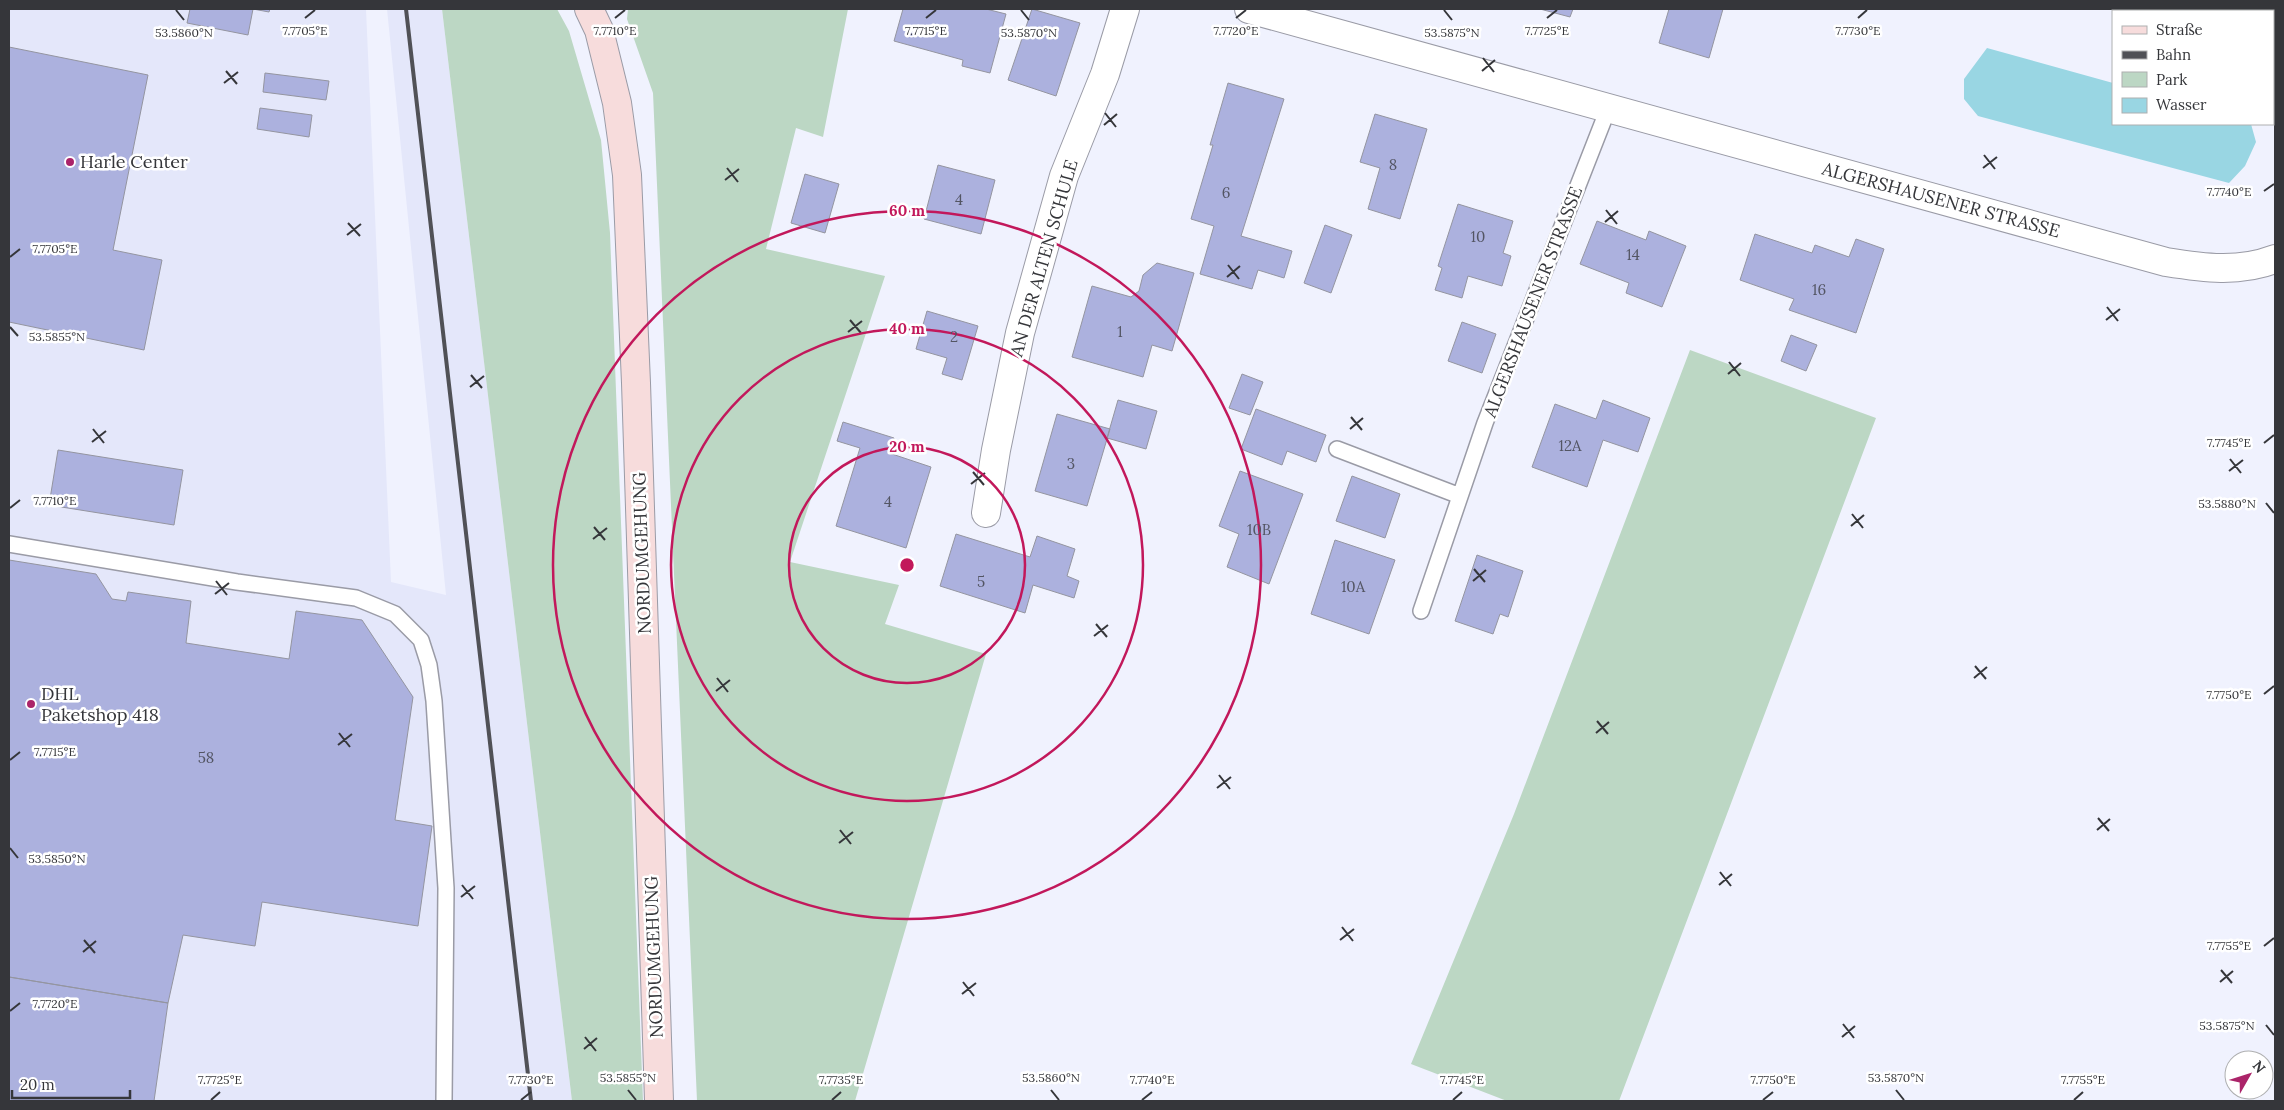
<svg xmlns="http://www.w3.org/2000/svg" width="2284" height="1110" font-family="Lora,serif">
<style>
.built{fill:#e4e7fa}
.green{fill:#bcd7c4}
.water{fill:#99d6e3}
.building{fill:#acb1de;stroke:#9495a0}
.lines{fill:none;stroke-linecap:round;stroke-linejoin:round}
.lane-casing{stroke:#9a9ba6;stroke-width:18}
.street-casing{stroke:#9a9ba6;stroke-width:30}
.secondary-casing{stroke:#9a9ba6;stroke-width:30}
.lane{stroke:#fff;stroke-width:15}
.street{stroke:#fff;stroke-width:28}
.secondary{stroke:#f7dcdc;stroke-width:28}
.rail{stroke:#505156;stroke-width:4}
.ticks{fill:none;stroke:#35363a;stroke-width:2}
.ring{fill:none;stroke:#c2185b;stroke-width:2.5}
.poi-dot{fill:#ab2469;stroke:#fff;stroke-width:2}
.labels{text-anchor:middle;stroke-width:5;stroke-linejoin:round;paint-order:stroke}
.number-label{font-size:15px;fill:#535563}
.poi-label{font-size:18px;fill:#35363a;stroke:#fff;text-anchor:start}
.street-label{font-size:18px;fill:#35363a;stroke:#fff}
.ticks-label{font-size:12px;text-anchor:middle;fill:#35363a;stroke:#fff;stroke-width:5;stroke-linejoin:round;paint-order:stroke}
.centre{fill:#c2185b;stroke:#fff;stroke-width:2.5}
.ring-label{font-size:15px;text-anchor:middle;font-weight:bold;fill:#c2185b;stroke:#fff;stroke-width:5;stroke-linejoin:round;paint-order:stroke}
</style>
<rect width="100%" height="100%" fill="#f0f2fe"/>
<path class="built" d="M9,9H366L391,582L446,595L387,9H442L572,1101H9Z"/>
<path class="green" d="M442,9H557L569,31L601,140L610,233L643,1101H572Z
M628,9H848L823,137L796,128L766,249L885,276L790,562L899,585L885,624L986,654L855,1101H697L653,93L627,19Z
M1690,350L1876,418L1619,1101H1507L1411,1064L1514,814Z"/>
<path class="water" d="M1987,48L2113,83V124H2251L2256,142L2245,166L2229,183L1978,116L1964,99V79Z"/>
<path class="building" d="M190,9H270L269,12L253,9L248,35L187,23Z
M903,9H986L1006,14L990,73L962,66L963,60L894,41Z
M1032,9L1080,23L1056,96L1008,80Z
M1540,9H1573L1570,17Z
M1669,9H1723L1709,58L1659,43Z
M9,47L148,75L113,250L162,260L144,350L9,322Z
M265,73L329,81L326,100L263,92Z
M1228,83L1284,99L1241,236L1292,251L1284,278L1258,270L1252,289L1200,274L1214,226L1191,219L1213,145H1210Z
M260,108L312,115L309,137L257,129Z
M1375,114L1427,129L1400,219L1368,209L1380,168L1360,162Z
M938,165L995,180L981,234L924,219Z
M805,174L839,184L825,233L791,223Z
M1458,204L1513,221L1503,253L1511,256L1502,286L1468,276L1462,298L1435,290L1442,268L1438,266Z
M1597,221L1646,240L1649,231L1686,246L1662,307L1626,293L1629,283L1580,264Z
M1325,225L1352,235L1331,293L1304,283Z
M1755,234L1812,253L1815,245L1849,257L1856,239L1884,249L1856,333L1789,310L1794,299L1740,280Z
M1157,263L1194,273L1172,351L1152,345L1143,377L1072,357L1092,286L1131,297L1139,291L1143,275Z
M927,311L978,326L962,380L942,374L947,358L916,349Z
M1462,322L1496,334L1482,373L1448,361Z
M1791,335L1817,345L1806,371L1781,361Z
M1242,374L1263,382L1250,415L1229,408Z
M1118,400L1157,411L1146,449L1107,438Z
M1603,400L1650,418L1638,452L1603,440L1587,487L1532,467L1555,404L1596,419Z
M1256,409L1326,435L1316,462L1287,451L1282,465L1241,449Z
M1057,414L1110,429L1087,506L1035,491Z
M843,422L894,438L889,453L931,467L906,548L836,526L860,448L837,441Z
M58,450L183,470L174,525L49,505Z
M1240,471L1303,494L1269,584L1227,567L1239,534L1219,526Z
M1352,476L1400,494L1385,538L1336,521Z
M956,534L1030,557L1037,536L1075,549L1067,576L1079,581L1074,598L1033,585L1025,613L940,586Z
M1335,540L1395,560L1369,634L1311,614Z
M1477,555L1523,571L1508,617L1500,614L1493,634L1455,621Z
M9,560L96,574L112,599L126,601L128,592L191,601L186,643L289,659L296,611L362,620L413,697L395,820L432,826L418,926L262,902L255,946L183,935L168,1003L9,977Z
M9,977L168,1003L154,1101H9Z"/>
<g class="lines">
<defs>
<path id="lane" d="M1337,449L1460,496
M9,544L237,582L356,598L395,614L421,640L429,665L434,701L446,888L444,1101
M1421,611L1485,423L1608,109"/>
<path id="street" d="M1249,9L2166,262C2204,268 2238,273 2275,259
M986,513L996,450L1020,333L1064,176L1105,74L1125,9"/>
<path id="secondary" d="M589,9L599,30L617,103L627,175L636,383L659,1101"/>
</defs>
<use href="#lane" class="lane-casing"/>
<use href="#street" class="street-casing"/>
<use href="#secondary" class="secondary-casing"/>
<use href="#lane" class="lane"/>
<use href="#street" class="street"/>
<use href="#secondary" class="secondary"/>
<path class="rail" d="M406,9L531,1101"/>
</g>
<path class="ticks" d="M176,10L184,20M1021,10L1029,20M1444,10L1452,20M305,18L315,10M615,18L625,10M926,18L936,10M1236,18L1246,10M1547,18L1557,10M1858,18L1867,10M1483,58L1494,72M226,71L237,84M1482,71L1495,60M224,83L238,72M1105,113L1116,127M1104,125L1117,114M1984,155L1995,169M727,168L738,182M1983,168L1997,157M725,180L739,169M2264,191L2274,184M1606,210L1617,224M1605,222L1618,211M348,223L360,236M347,235L361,224M10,257L20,249M1228,265L1239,279M1227,277L1240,266M2107,307L2118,321M850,320L861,333M2106,320L2120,309M10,327L18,336M848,332L862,321M1729,362L1740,376M1728,374L1741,363M471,375L482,388M470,387L484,376M1351,417L1362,430M93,429L104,443M1350,429L1363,418M92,442L106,431M2264,443L2274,435M2230,459L2241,473M2229,471L2243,460M973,472L984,485M971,484L985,473M2266,503L2274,513M10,508L20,500M1852,514L1863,528M1851,526L1864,515M594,527L605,540M593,539L607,528M1474,569L1485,582M216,581L227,595M1473,581L1486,570M215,594L229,583M1096,624L1107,637M1094,636L1108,625M1975,666L1986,679M717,678L728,692M1974,678L1987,667M716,691L730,680M2264,694L2274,686M1597,721L1608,734M339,733L350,747M1596,733L1609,722M338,745L352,734M10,760L20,752M1219,775L1230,789M1217,788L1231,777M2098,818L2109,831M840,830L851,844M2097,830L2110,819M839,843L853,832M10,848L18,858M1720,872L1731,886M462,885L473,899M1719,885L1732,874M461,897L475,886M1342,927L1353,941M84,940L95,953M1340,940L1354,929M2264,946L2274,938M83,952L96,941M2221,970L2232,983M963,982L974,996M2220,982L2233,971M962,994L976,983M10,1011L20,1003M1843,1024L1854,1038M2266,1025L2274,1035M585,1037L596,1051M1842,1037L1855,1026M584,1049L597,1038M628,1090L636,1100M1051,1090L1059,1100M1896,1090L1904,1100M211,1100L220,1092M521,1100L531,1092M832,1100L841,1092M1142,1100L1152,1092M1453,1100L1462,1092M1763,1100L1773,1092M2074,1100L2083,1092"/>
<g class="ring">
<circle cx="907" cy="565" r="118"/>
<circle cx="907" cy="565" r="236"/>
<circle cx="907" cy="565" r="354"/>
</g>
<g class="poi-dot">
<circle cx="70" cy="162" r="5"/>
<circle cx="31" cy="704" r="5"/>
</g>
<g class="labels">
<g class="number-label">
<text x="1393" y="170">8</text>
<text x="1226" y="198">6</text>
<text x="959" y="205">4</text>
<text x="1478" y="242">10</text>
<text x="1633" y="260">14</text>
<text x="1819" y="295">16</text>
<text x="1120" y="337">1</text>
<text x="954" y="342">2</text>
<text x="1570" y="451">12A</text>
<text x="1071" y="469">3</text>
<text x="888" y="507">4</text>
<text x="1259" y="535">10B</text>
<text x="981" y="587">5</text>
<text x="1353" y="592">10A</text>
<text x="206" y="763">58</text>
</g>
<g class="poi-label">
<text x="80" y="168">Harle Center</text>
<text x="41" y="700">DHL<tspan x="41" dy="21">Paketshop 418</tspan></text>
</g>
<g class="street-label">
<text transform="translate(1941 200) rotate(15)" y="6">ALGERSHAUSENER STRASSE</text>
<text transform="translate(1044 258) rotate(-74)" y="6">AN DER ALTEN SCHULE</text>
<text transform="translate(1533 302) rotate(-69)" y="6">ALGERSHAUSENER STRASSE</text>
<text transform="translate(642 553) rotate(-92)" y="6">NORDUMGEHUNG</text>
<text transform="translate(654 957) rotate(-92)" y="6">NORDUMGEHUNG</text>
</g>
</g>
<g class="ticks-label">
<text x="305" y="35">7.7705°E</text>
<text x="615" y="35">7.7710°E</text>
<text x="1236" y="35">7.7720°E</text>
<text x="926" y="35">7.7715°E</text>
<text x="1547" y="35">7.7725°E</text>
<text x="1858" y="35">7.7730°E</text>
<text x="184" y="37">53.5860°N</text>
<text x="1029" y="37">53.5870°N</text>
<text x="1452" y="37">53.5875°N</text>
<text x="2229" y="196">7.7740°E</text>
<text x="55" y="253">7.7705°E</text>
<text x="57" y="341">53.5855°N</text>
<text x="2229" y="447">7.7745°E</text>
<text x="55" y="505">7.7710°E</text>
<text x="2227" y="508">53.5880°N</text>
<text x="2229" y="699">7.7750°E</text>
<text x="55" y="756">7.7715°E</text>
<text x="57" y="863">53.5850°N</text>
<text x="2229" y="950">7.7755°E</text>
<text x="55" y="1008">7.7720°E</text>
<text x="2227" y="1030">53.5875°N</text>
<text x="628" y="1082">53.5855°N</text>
<text x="1051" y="1082">53.5860°N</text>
<text x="1896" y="1082">53.5870°N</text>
<text x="220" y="1084">7.7725°E</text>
<text x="531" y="1084">7.7730°E</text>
<text x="841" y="1084">7.7735°E</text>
<text x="1152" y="1084">7.7740°E</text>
<text x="1462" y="1084">7.7745°E</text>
<text x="1773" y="1084">7.7750°E</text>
<text x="2083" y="1084">7.7755°E</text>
</g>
<circle cx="907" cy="565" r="8" class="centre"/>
<g class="ring-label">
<text x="907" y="216">60 m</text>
<text x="907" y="334">40 m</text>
<text x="907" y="452">20 m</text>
</g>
<rect width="2284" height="1110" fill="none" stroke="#35363a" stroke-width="20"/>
<rect x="2112" y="10" width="162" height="115" fill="#ffffff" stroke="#aeafb0"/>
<rect x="2122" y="26" width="25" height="8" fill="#f7dcdc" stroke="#aeafb0"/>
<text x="2156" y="35" font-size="15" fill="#35363a">Straße</text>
<rect x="2122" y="51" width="25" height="8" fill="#505156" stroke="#aeafb0"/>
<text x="2156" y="60" font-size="15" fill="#35363a">Bahn</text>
<rect x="2122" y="72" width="25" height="15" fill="#bcd7c4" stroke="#aeafb0"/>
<text x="2156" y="85" font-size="15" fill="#35363a">Park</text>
<rect x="2122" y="98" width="25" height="15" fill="#99d6e3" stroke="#aeafb0"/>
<text x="2156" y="110" font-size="15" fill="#35363a">Wasser</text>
<g transform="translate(2249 1075) rotate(51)"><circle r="24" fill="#ffffff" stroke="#aeafb0"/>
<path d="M0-4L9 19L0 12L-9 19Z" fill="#ab2469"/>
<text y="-8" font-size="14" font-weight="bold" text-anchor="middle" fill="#35363a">N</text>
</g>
<path d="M12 1090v8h118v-8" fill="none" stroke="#35363a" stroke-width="2.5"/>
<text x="20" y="1090" font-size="15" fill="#35363a" stroke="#ffffff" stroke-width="4" paint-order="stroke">20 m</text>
</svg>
